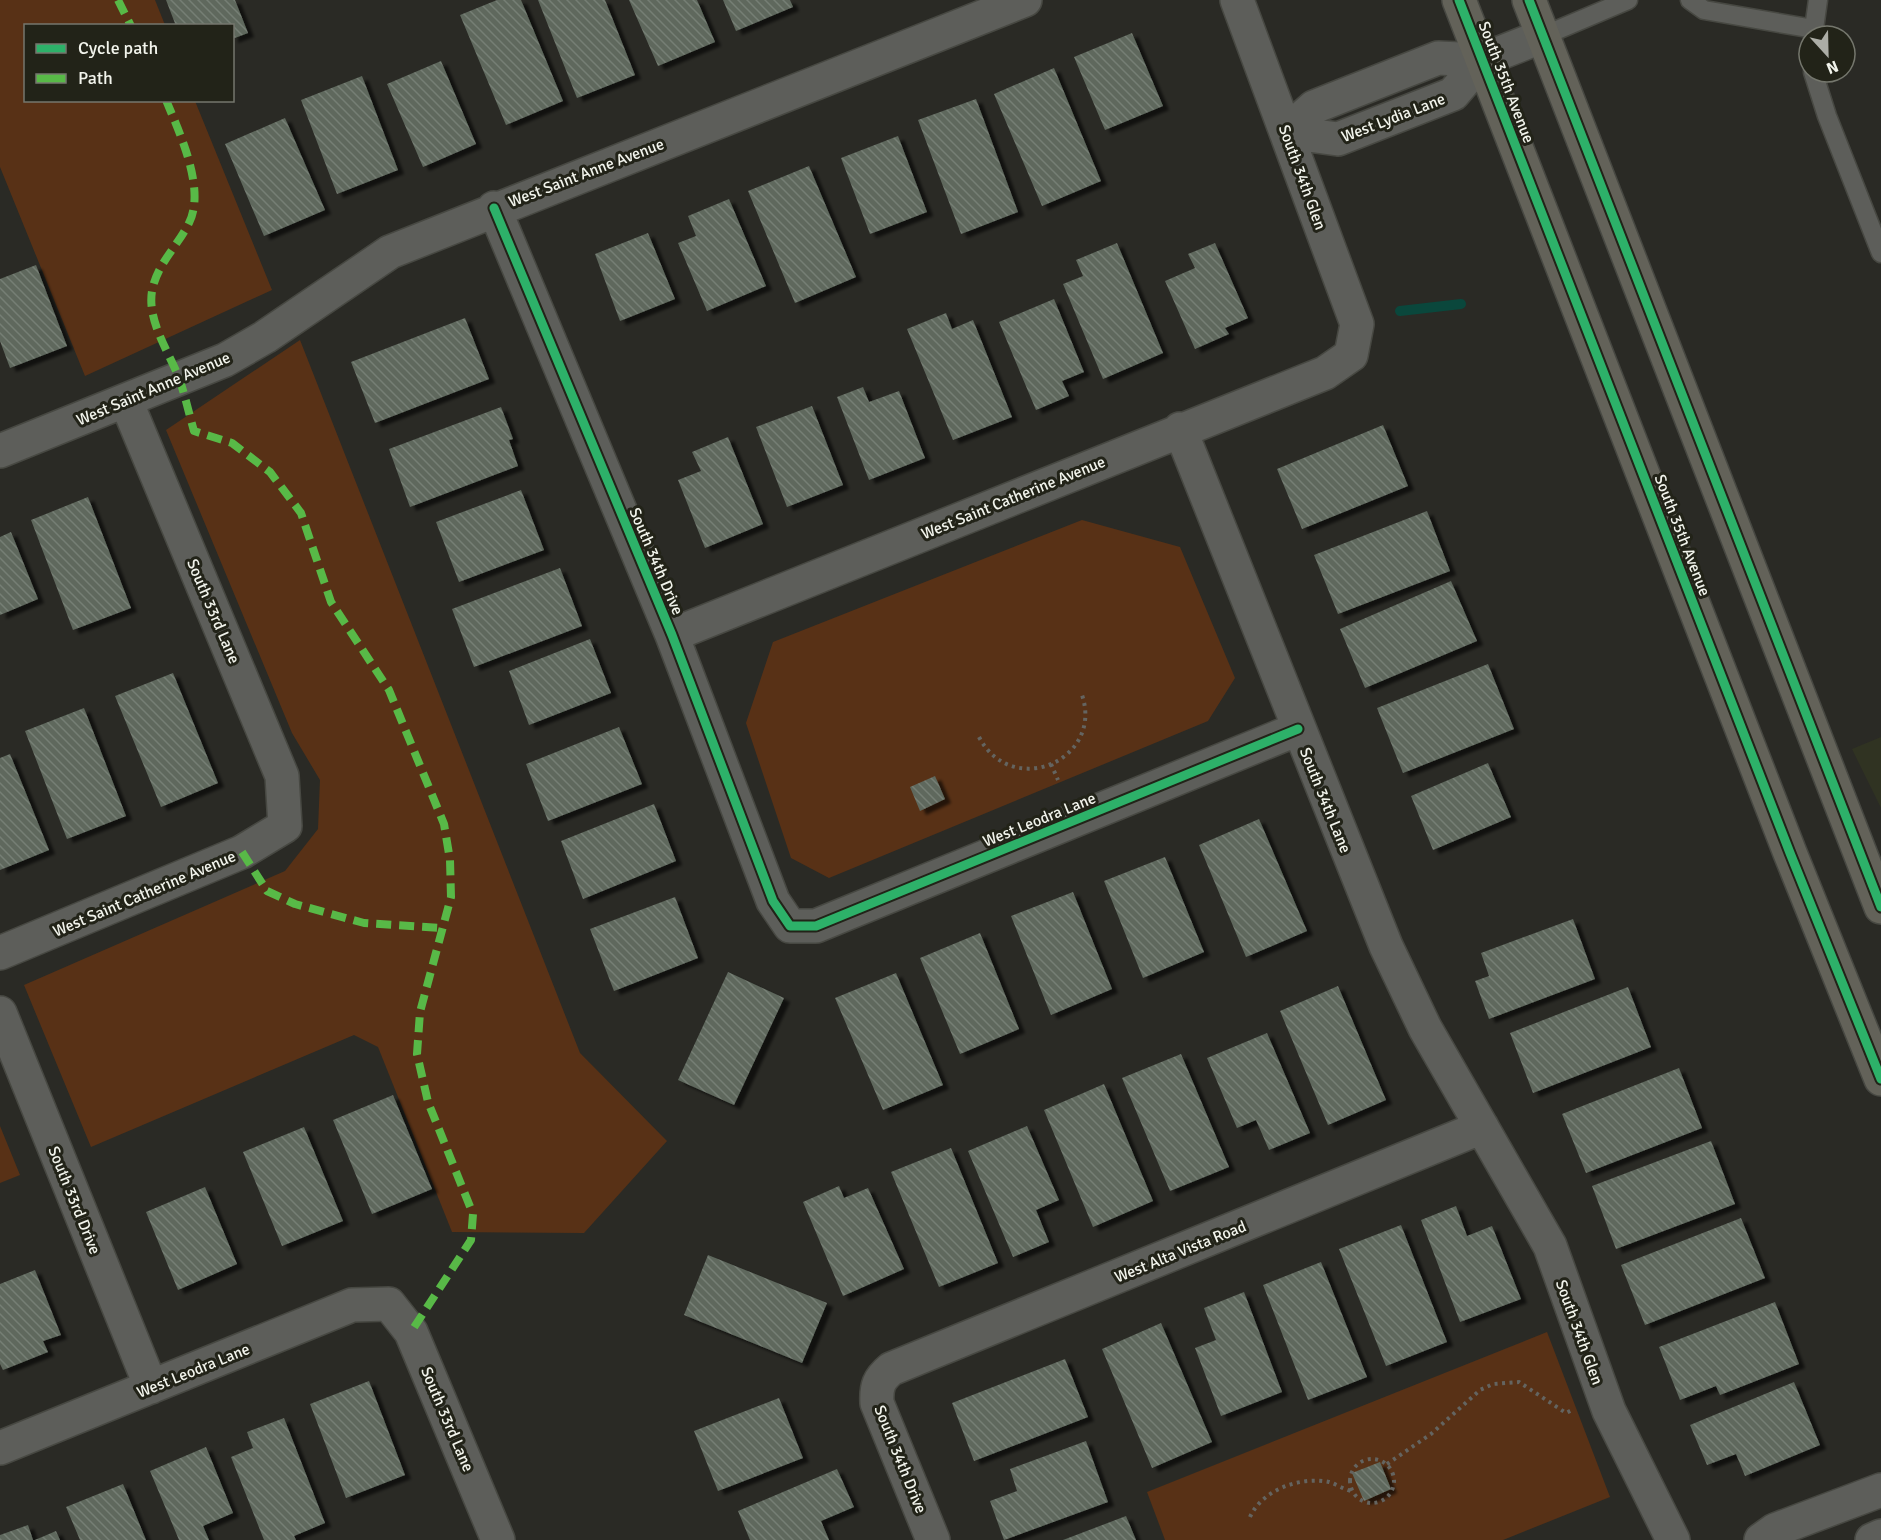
<svg xmlns="http://www.w3.org/2000/svg" width="1881" height="1540" font-family="Signika,sans-serif">
<style>
.built{fill:#303322}
.green{fill:#583116}
.lines{fill:none;stroke-linecap:round;stroke-linejoin:round}
.stream{stroke:#0a473c;stroke-width:10}
.building{fill:url(#building-back-hatch);filter:url(#shadow)}
.service-casing{stroke:#474842;stroke-width:21}
.minor-casing{stroke:#474842;stroke-width:36}
.secondary-casing{stroke:#474842;stroke-width:36}
.path{stroke:#646460;stroke-width:4;stroke-dasharray:3 4.5;stroke-linecap:butt}
.service{stroke:#5d5e5a;stroke-width:18}
.minor{stroke:#5d5e5a;stroke-width:33}
.secondary{stroke:#636259;stroke-width:33}
.quiet{stroke:#58b947;stroke-width:8;stroke-dasharray:15 8;stroke-linecap:butt}
.cycleway-casing{stroke:#222318;stroke-width:13}
.cycleway{stroke:#2db169;stroke-width:9}
.labels{text-anchor:middle;stroke-width:6;stroke-linejoin:round;paint-order:stroke}
.street-label{font-size:16px;fill:#f2f4ec;stroke:#222318}
</style>
<defs>
<pattern id="building-back-hatch" width="6" height="6" patternUnits="userSpaceOnUse" patternTransform="scale(1.5)"><rect width="6" height="6" fill="#5e685d"/><path d="M-1 5l2 2M0 0l6 6M5-1l2 2" fill="none" stroke="#767e74"/></pattern>
<filter id="shadow"><feDropShadow dx="6" dy="4" stdDeviation="1.5" flood-color="#0009"/></filter>
</defs>
<rect width="100%" height="100%" fill="#2a2a25"/>
<path class="built" d="M1881,737V808L1852,749Z"/>
<path class="green" d="M0,0H155L165,25L26,26V100L195,101L272,290L85,376L0,167Z
M300,340L580,1053L667,1141L584,1233L452,1232L378,1047L354,1035L91,1147L24,985L285,871L318,829L320,780L292,733L166,430Z
M1082,520L1180,547L1235,678L1208,721L829,878L791,858L746,723L773,642Z
M0,1126L20,1175L0,1183Z
M1547,1332L1610,1497L1503,1540H1165L1147,1492Z"/>
<g class="lines">
<path class="stream" d="M1400,311L1461,304"/>
</g>
<path class="building" d="M166,0H235L248,33L232,39V26H176Z
M497,0H521L563,101L506,125L460,15Z
M538,0H605L635,75L577,98Z
M629,0H697L715,42L658,66Z
M723,0H790L793,7L736,31Z
M1132,33L1163,106L1105,130L1074,57Z
M441,61L476,144L423,167L387,84Z
M1054,68L1101,181L1042,206L994,94Z
M362,76L398,170L337,194L301,100Z
M976,99L1018,212L961,234L918,120Z
M285,118L325,210L264,236L225,144Z
M898,136L927,212L870,234L841,158Z
M809,166L856,277L795,303L748,191Z
M729,199L766,286L707,311L678,243L696,236L688,216Z
M648,233L675,299L620,321L595,254Z
M1117,243L1163,353L1103,379L1063,284L1083,276L1076,260Z
M1215,243L1248,318L1225,328L1229,334L1195,349L1165,281L1195,268L1188,254Z
M36,265L67,346L10,368L0,341V279Z
M1054,299L1084,372L1062,381L1069,396L1036,410L999,322Z
M946,313L952,329L973,320L1012,417L953,440L907,329Z
M465,318L489,379L375,423L351,362Z
M863,387L869,402L899,391L925,458L869,480L837,397Z
M812,406L843,485L787,507L756,427Z
M501,407L513,439L509,440L518,466L410,507L389,449Z
M1383,425L1408,486L1302,529L1277,469Z
M728,437L763,524L705,548L678,480L701,471L692,452Z
M521,490L544,550L459,582L436,522Z
M88,497L131,608L73,630L31,520Z
M1427,511L1450,571L1338,614L1314,555Z
M11,532L38,599L0,615V537Z
M560,568L582,626L474,667L452,609Z
M1451,581L1477,641L1365,688L1340,629Z
M590,639L611,693L529,725L509,671Z
M1488,664L1514,729L1403,773L1377,708Z
M173,673L218,783L161,807L115,696Z
M84,708L126,816L67,839L25,731Z
M619,727L642,784L548,821L526,764Z
M10,754L49,850L0,870V758Z
M1488,763L1511,817L1433,850L1411,796Z
M935,776L945,799L920,811L910,787Z
M654,804L676,861L583,899L561,841Z
M1259,819L1307,931L1246,957L1199,845Z
M1165,857L1204,952L1143,978L1104,881Z
M1073,892L1112,989L1051,1015L1011,916Z
M675,897L698,958L614,991L590,929Z
M1573,919L1595,979L1489,1019L1475,981L1489,976L1481,953Z
M980,933L1019,1029L960,1054L920,958Z
M728,972L784,998L734,1105L678,1080Z
M896,973L943,1085L883,1110L835,998Z
M1338,986L1386,1100L1328,1125L1280,1011Z
M1628,987L1651,1047L1533,1093L1510,1033Z
M1267,1033L1310,1133L1269,1150L1256,1120L1237,1128L1207,1058Z
M1181,1054L1229,1167L1170,1191L1122,1078Z
M1679,1068L1702,1128L1586,1173L1562,1114Z
M1104,1084L1153,1201L1093,1227L1044,1110Z
M393,1095L432,1189L372,1214L333,1120Z
M1027,1126L1059,1200L1036,1210L1049,1242L1013,1257L968,1151Z
M304,1127L343,1221L282,1246L243,1152Z
M1711,1141L1735,1204L1616,1249L1592,1186Z
M951,1148L998,1263L939,1287L891,1172Z
M839,1186L844,1198L868,1188L904,1269L843,1296L803,1202Z
M205,1187L237,1264L178,1290L146,1212Z
M1456,1206L1467,1236L1492,1226L1521,1299L1460,1322L1421,1220Z
M1741,1218L1765,1278L1645,1325L1621,1265Z
M1401,1225L1447,1342L1386,1366L1339,1249Z
M708,1255L827,1303L802,1363L684,1315Z
M1321,1262L1367,1377L1308,1400L1263,1285Z
M35,1270L61,1335L43,1341L48,1352L3,1370L0,1364V1284Z
M1244,1292L1282,1392L1221,1416L1195,1348L1216,1340L1204,1308Z
M1775,1302L1799,1364L1720,1395L1716,1386L1680,1400L1659,1347Z
M1161,1323L1212,1442L1152,1468L1102,1349Z
M1065,1359L1088,1417L974,1461L952,1403Z
M369,1381L405,1475L346,1498L310,1404Z
M1794,1382L1820,1445L1745,1476L1736,1454L1707,1465L1690,1425Z
M779,1398L803,1458L718,1491L694,1431Z
M284,1418L325,1523L294,1536L296,1540H264L231,1457L253,1448L247,1432Z
M1086,1441L1108,1502L1004,1540L990,1501L1017,1491L1010,1469Z
M206,1447L233,1513L203,1526L209,1540H179L150,1471Z
M1380,1462L1391,1489L1364,1501L1352,1473Z
M837,1469L854,1507L821,1521L829,1540H750L738,1511Z
M123,1484L146,1540H80L66,1507Z
M1126,1516L1136,1540H1063Z
M28,1525L33,1540H0V1535Z
M56,1531L60,1540H35Z"/>
<g class="lines">
<defs>
<path id="service" d="M1690,0L1704,10L1814,29
M1543,36L1628,0
M1813,36L1818,0
M1813,72L1827,116L1881,253"/>
<path id="minor" d="M1286,132L1314,107L1438,58L1482,60L1543,36
M1286,132L1338,139L1453,94L1482,60
M494,208L672,635L773,901L790,926H816L1298,729
M1180,429L1386,946L1425,1028L1550,1246L1609,1411L1673,1540
M0,451L225,360L265,337L390,252L1025,0
M672,635L1325,373L1351,355L1357,324L1237,0
M0,953L242,852L285,826L282,776L126,401
M0,1013L151,1387
M0,1448L352,1305L389,1304L411,1332L498,1540
M933,1540L877,1403C876,1386 879,1379 891,1369L1482,1127
M1761,1540L1775,1530L1881,1490
M1872,1540L1881,1536"/>
<path id="secondary" d="M1459,0L1790,853L1881,1079
M1529,0L1881,907"/>
</defs>
<use href="#service" class="service-casing"/>
<use href="#minor" class="minor-casing"/>
<use href="#secondary" class="secondary-casing"/>
<path class="path" d="M979,737C1012,800 1104,760 1082,695
M1051,764L1058,780
M1350 1481a22 22 0 1 1 44 0a22 22 0 1 1-44 0Z
M1387,1464L1431,1434L1480,1390L1493,1384L1519,1382L1566,1413L1572,1410
M1250,1517C1262,1490 1300,1476 1329,1482C1336,1484 1343,1489 1351,1491"/>
<use href="#service" class="service"/>
<use href="#minor" class="minor"/>
<use href="#secondary" class="secondary"/>
<path class="quiet" d="M118,0L131,26
M166,100C180,134 206,189 189,223C177,247 157,264 152,291C147,321 169,352 179,378C185,395 189,414 194,431L232,443L270,472L301,513L331,602L389,690L444,824L450,860L451,897L420,1012L417,1054L428,1102L473,1214L471,1240L411,1332
M242,852L267,891L295,904L364,923L442,928"/>
<defs>
<path id="cycleway" d="M1459,0L1790,853L1881,1079
M1529,0L1881,907
M494,208L672,635L773,901L790,926H816L1298,729"/>
</defs>
<use href="#cycleway" class="cycleway-casing"/>
<use href="#cycleway" class="cycleway"/>
</g>
<g class="labels">
<g class="street-label">
<text transform="translate(1507 82) rotate(69)" y="6">South 35th Avenue</text>
<text transform="translate(1393 117) rotate(-21)" y="6">West Lydia Lane</text>
<text transform="translate(586 172) rotate(-21)" y="6">West Saint Anne Avenue</text>
<text transform="translate(1303 177) rotate(70)" y="6">South 34th Glen</text>
<text transform="translate(153 388) rotate(-23)" y="6">West Saint Anne Avenue</text>
<text transform="translate(1013 497) rotate(-22)" y="6">West Saint Catherine Avenue</text>
<text transform="translate(1683 535) rotate(69)" y="6">South 35th Avenue</text>
<text transform="translate(657 561) rotate(67)" y="6">South 34th Drive</text>
<text transform="translate(214 611) rotate(67)" y="6">South 33rd Lane</text>
<text transform="translate(1326 800) rotate(68)" y="6">South 34th Lane</text>
<text transform="translate(1039 819) rotate(-22)" y="6">West Leodra Lane</text>
<text transform="translate(144 893) rotate(-23)" y="6">West Saint Catherine Avenue</text>
<text transform="translate(75 1200) rotate(68)" y="6">South 33rd Drive</text>
<text transform="translate(1180 1251) rotate(-22)" y="6">West Alta Vista Road</text>
<text transform="translate(1580 1332) rotate(70)" y="6">South 34th Glen</text>
<text transform="translate(193 1370) rotate(-22)" y="6">West Leodra Lane</text>
<text transform="translate(448 1419) rotate(67)" y="6">South 33rd Lane</text>
<text transform="translate(901 1459) rotate(68)" y="6">South 34th Drive</text>
</g>
</g>
<rect x="24" y="24" width="210" height="78" fill="#222318" stroke="#75776d" stroke-width="1.5"/>
<rect x="36" y="44" width="30" height="9" fill="#2db169" stroke="#75776d" stroke-width="1.5"/>
<text x="78" y="54" font-size="18" fill="#f2f4ec">Cycle path</text>
<rect x="36" y="74" width="30" height="9" fill="#58b947" stroke="#75776d" stroke-width="1.5"/>
<text x="78" y="84" font-size="18" fill="#f2f4ec">Path</text>
<g transform="translate(1827 54) rotate(158)"><circle r="28" fill="#222318" stroke="#75776d" stroke-width="1.5"/>
<path d="M0-4.5L10 22L0 15L-10 22Z" fill="#acada6"/>
<text y="-9" font-size="16" font-weight="bold" text-anchor="middle" fill="#f2f4ec">N</text>
</g>
</svg>
